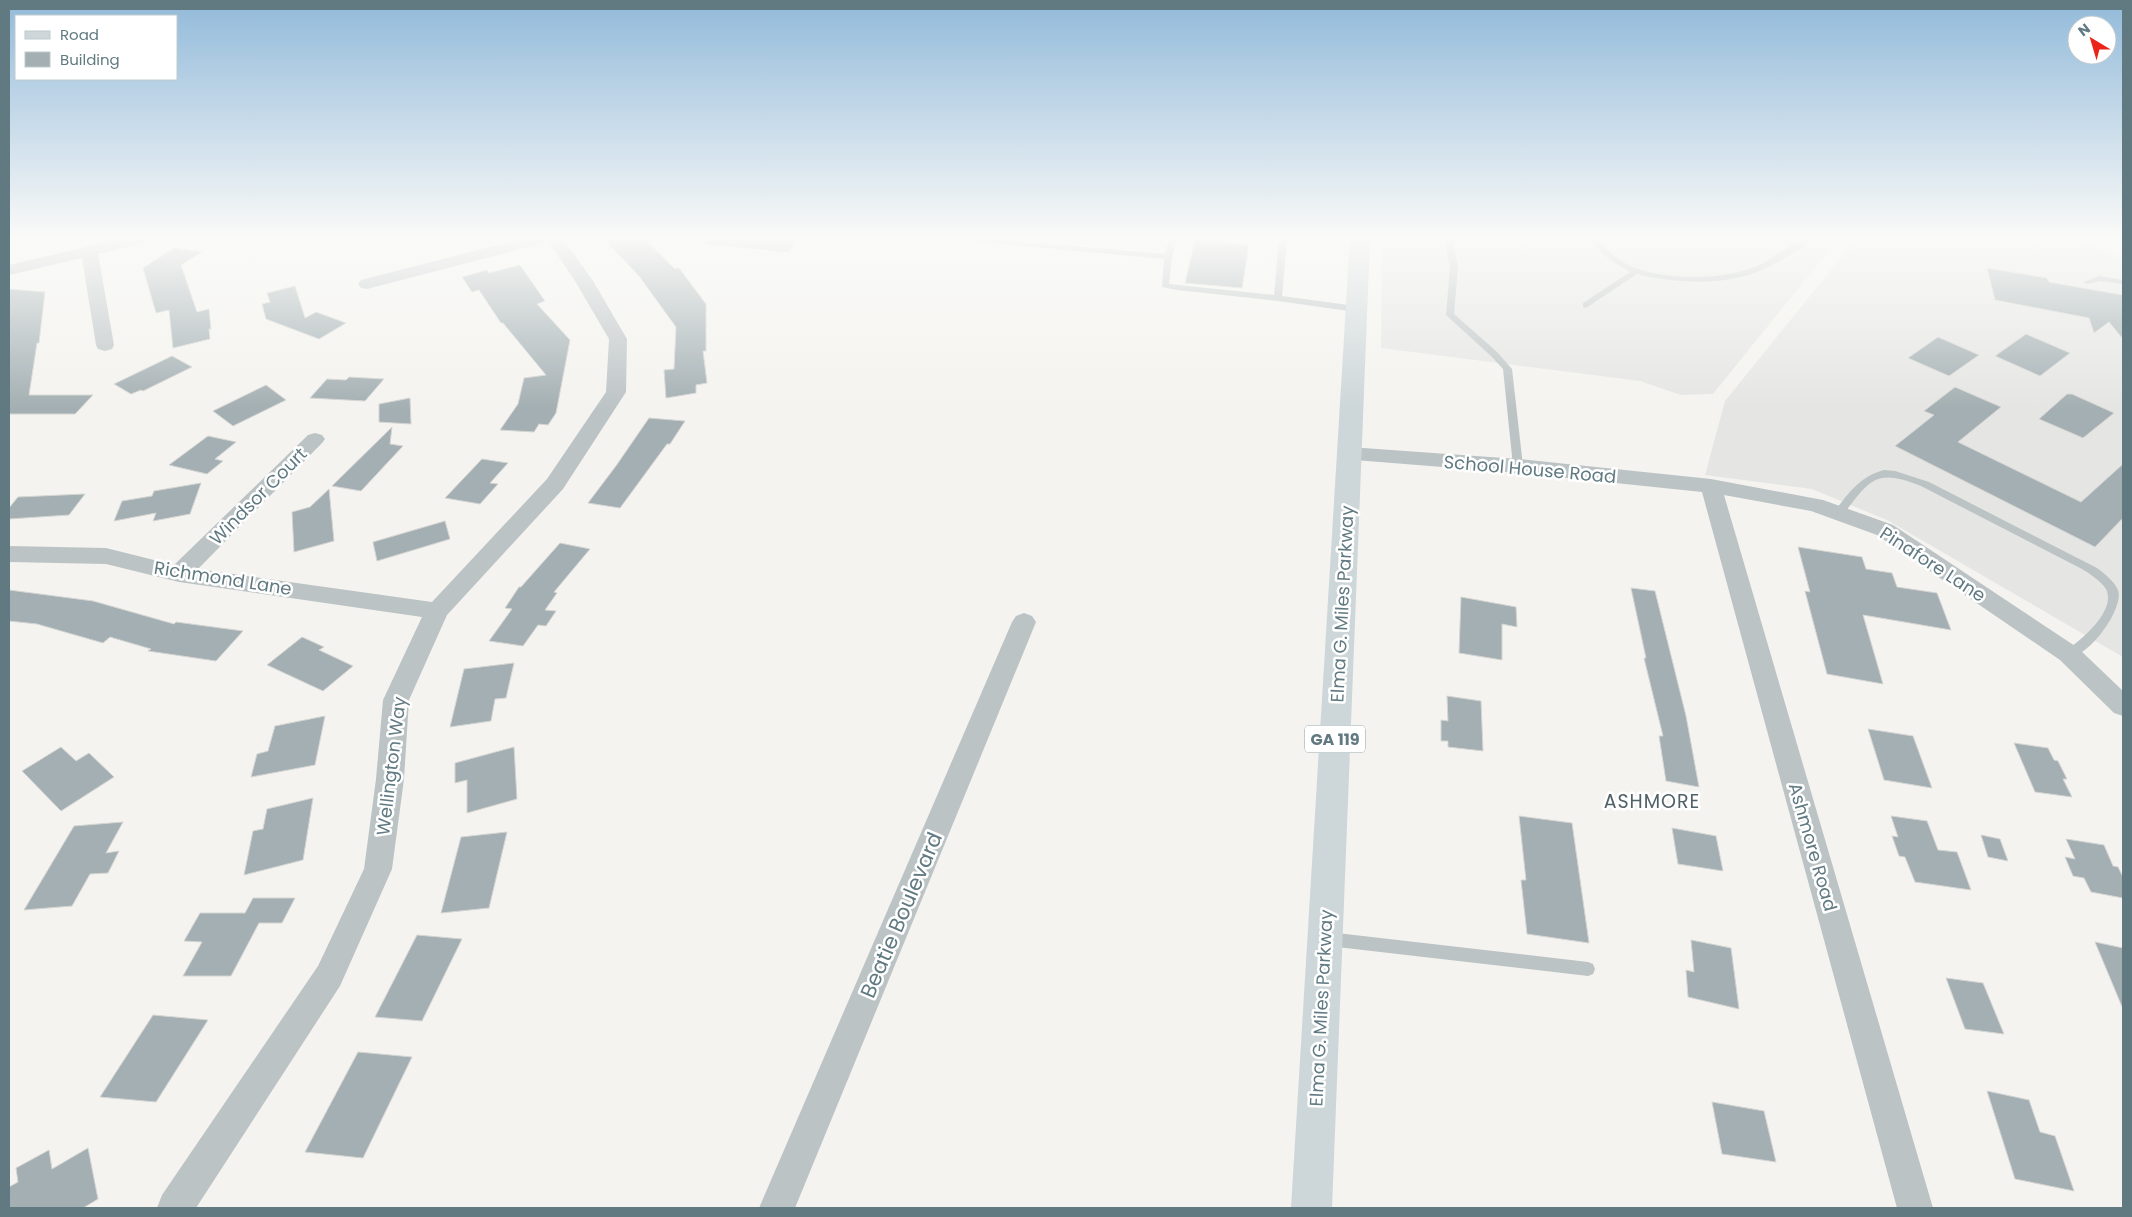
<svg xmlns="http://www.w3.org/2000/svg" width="2132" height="1217" font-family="Poppins,sans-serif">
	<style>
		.built { fill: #e5e5e3 }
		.water { fill: #b2c4c5 }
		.building { fill: #a3afb2; stroke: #d5d5d3 }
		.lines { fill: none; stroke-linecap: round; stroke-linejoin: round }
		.service { fill: #bcc3c5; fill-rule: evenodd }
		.minor { fill: #bcc3c5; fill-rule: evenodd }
		.primary { fill: #cdd6d8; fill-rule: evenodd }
		.labels { text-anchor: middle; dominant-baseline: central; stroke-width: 5; stroke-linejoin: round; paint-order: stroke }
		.shield { fill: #fff; stroke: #90a2a8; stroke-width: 1 }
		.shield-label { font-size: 16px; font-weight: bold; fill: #617a82 }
		.street-label { font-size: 18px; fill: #617a82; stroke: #fff }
		.neighbourhood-label { font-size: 19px; letter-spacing: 1px; fill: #506167; stroke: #fff }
		.near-street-label { font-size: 21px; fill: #617a82; stroke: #fff }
	</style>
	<rect width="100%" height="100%" fill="#f4f3ef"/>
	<g class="built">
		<path d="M1382,239H1838L1713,394L1681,395L1640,381L1381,348Z"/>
		<path d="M1856,239H2082L2123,258V657L1887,520L1812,489L1705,475L1725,401Z"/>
	</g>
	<path class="water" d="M713,239H797L790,251L786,252L703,244Z"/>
	<g class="building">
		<path d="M604,239H645L675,269L679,268L706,304V351H703L707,383L696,385V393L666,398L664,370L674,369L676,327L639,276Z"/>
		<path d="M1195,240L1249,245L1242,288L1185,283Z"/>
		<path d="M174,248L202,252L181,265L197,312L209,309L211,329H209L210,339L173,348L169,310L156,313L143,268Z"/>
		<path d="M520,265L545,301L537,304L570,340L556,413L548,425L539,424L534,432L500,430L518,404L524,378L546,375L503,323H501L479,290L472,292L462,277L487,270L489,273Z"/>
		<path d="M1987,268L2047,278L2049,282L2123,295V339L2109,322L2094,333L2089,318L1995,300Z"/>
		<path d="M295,286L305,318L316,312L346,323L319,339L266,319L262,304L270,302L267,293Z"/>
		<path d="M9,289L45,292L39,343H37L29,395H93L75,414H9Z"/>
		<path d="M2026,334L2070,353L2040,376L1995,356Z"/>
		<path d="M1938,337L1979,355L1949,376L1908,358Z"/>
		<path d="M172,356L192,367L143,391L141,390L131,394L114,384Z"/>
		<path d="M349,377L384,379L365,401L310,398L327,379L346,380Z"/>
		<path d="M266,385L286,400L233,426L213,411Z"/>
		<path d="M1955,387L2001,407L1958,442L2081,502L2123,464V518L2095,547L1895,446L1934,415L1924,411Z"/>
		<path d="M2067,394H2072L2114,413L2083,438L2039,419Z"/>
		<path d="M410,398L411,424L379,422V404Z"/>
		<path d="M649,418L685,421L670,444H667L620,508L588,503L616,466Z"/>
		<path d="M392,427L390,444L403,446L361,491L332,486Z"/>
		<path d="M208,436L236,442L215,459L223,461L207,474L169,465Z"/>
		<path d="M482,459L508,463L490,483L498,484L480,504L445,498Z"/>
		<path d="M201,483L190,514L153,521L156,513L114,521L122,501L152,496L154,491Z"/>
		<path d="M329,489L334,541L294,552L292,512L310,507Z"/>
		<path d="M85,494L69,515L9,519V508L18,497Z"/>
		<path d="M445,521L450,539L377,561L373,542Z"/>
		<path d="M560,543L590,549L554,592L557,593L545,610L556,611L546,626L538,625L523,646L489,641L512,609L505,608L519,587H521Z"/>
		<path d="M1798,547L1862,557L1866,569L1892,573L1897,587L1937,593L1951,630L1863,615L1883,684L1827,674L1805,591L1810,592Z"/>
		<path d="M1631,588L1655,591L1686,716L1699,787L1666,781L1659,736H1663L1644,658H1646Z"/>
		<path d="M9,590L93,601L174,624L176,622L243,631L216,661L148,651L151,649L110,637L103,643L37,624L9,621Z"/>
		<path d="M1461,597L1516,607L1517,627L1502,624V660L1459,653Z"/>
		<path d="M302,637L324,647L319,650L353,666L323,691L267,665Z"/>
		<path d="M514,663L506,698L495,699L491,721L450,727L464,669Z"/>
		<path d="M1447,696L1481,701L1483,751L1448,747V741H1441V720L1448,721Z"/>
		<path d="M325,716L315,765L251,777L257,754L268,751L275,726Z"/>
		<path d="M1868,729L1913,736L1932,788L1884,780Z"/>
		<path d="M2014,743L2048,748L2054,760L2058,761L2067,779H2063L2072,797L2035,792Z"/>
		<path d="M61,747L76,761L89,753L114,777L61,811L22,771Z"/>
		<path d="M514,747L517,799L467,813V780L455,783V763Z"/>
		<path d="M313,798L303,860L244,875L253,831L263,829L267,809Z"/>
		<path d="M1519,816L1572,823L1589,943L1527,934L1521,880H1526Z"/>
		<path d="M1891,816L1927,821L1938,850L1957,852L1971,890L1915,882L1905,857L1899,856L1892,836L1898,837Z"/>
		<path d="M123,822L106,853L119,851L108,873L90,874L72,906L24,910L74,826Z"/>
		<path d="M1672,828L1716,836L1723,871L1678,864Z"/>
		<path d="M507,832L489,908L441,913L461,837Z"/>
		<path d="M1981,835L2000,839L2008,861L1988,857Z"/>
		<path d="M2066,839L2104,845L2113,866L2118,867L2123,877V898L2091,892L2084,878L2073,876L2065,857L2075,859Z"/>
		<path d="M253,898H295L282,923H259L231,976H183L202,942L184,941L200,913H245Z"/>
		<path d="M417,935L462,939L422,1021L375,1017Z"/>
		<path d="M1691,940L1731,948L1739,1009L1688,997L1686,970L1694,972Z"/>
		<path d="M2095,942L2123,948V1009Z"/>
		<path d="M1946,978L1983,983L2004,1034L1965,1029Z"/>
		<path d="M153,1015L208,1020L156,1102L100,1097Z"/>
		<path d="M358,1052L412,1057L363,1158L305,1152Z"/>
		<path d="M1987,1091L2029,1100L2040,1132L2055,1136L2074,1191L2015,1179Z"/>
		<path d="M1712,1102L1764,1111L1776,1162L1722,1154Z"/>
		<path d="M88,1148L98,1199L83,1208H9V1187L18,1182L16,1168L49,1150L52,1169Z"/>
	</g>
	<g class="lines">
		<g class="service">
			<path d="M966,239H991L1165,254L1169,239H1177L1172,257L1169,284L1274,295L1279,239H1287L1282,296L1356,306L1360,309L1356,312L1278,301L1177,290L1162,287L1164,259L970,241Z"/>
			<path d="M1444,239H1452L1458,267L1454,314L1497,352L1512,369L1523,466L1522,468L1518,469L1513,466L1503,369L1491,356L1446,315L1450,267Z"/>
			<path d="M1588,239H1596C1607,250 1620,262 1635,268C1670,281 1729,280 1762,264C1775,257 1799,237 1812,239L1808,244C1791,254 1775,265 1757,272C1720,286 1675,283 1637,274L1586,308L1583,307V303L1630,272L1610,260Z"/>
			<path d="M2100,276L2123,280V284L2100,281L2087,284L2083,282Z"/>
			<path d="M1884,470L1895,471L1929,482L2097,568C2105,574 2114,581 2118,590C2125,609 2085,663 2065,657L2063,654L2065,651C2080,641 2117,611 2106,589C2101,581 2090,574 2082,569L1921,486C1876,468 1870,479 1843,515H1835L1834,513L1835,511C1849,492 1861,476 1884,470Z"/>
			<path d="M1328,932L1588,962L1593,964L1595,969L1593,974L1588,976L1328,946L1323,944L1321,939L1323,934Z"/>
		</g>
		<g class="minor">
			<path d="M120,239H147L145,243L98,254L114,345L112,349L105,351L98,349L96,345L82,258L9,275V265Z"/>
			<path d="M521,239H546L544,243L367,289L361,288L358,284L361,280Z"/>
			<path d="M547,239H563L593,281L627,339L626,392L563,489L447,615L409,700L404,779L392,869L340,986L196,1208H157L162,1195L318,966L364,869L376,779L383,700L422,617L179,582L106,564L9,562V546L106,548L174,565L308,435L315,433L322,435L325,439L322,443L198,569L432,602L547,479L606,392L609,339L575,281Z"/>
			<path d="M1349,447L1518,459L1711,479L1823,500L1893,525L2078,648L2123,691V716L2114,713L2060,660L1877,535L1811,511L1724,495L1933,1208H1897L1702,492L1518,473L1342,459L1339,454L1342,449Z"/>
			<path d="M1024,613L1032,616L1036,622L795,1208H759L1012,622L1016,616Z"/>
		</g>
		<path class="primary" d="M1350,239H1370L1332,1208H1291Z"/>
	</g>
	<linearGradient id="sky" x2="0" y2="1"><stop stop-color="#92bada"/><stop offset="0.58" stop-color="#fafaf8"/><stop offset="1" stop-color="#fafaf8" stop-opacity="0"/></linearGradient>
	<rect width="2132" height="409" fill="url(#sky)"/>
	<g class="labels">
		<rect class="shield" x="1305" y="725.5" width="60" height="27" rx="4"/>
		<g class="shield-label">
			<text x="1335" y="739">GA 119</text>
		</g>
		<g class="street-label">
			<text transform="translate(1530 469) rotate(5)">School House Road</text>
			<text transform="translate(258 496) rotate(-45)">Windsor Court</text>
			<text transform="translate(1933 564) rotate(33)">Pinafore Lane</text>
			<text transform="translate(223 578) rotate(9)">Richmond Lane</text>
			<text transform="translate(1342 604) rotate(-87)">Elma G. Miles Parkway</text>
			<text transform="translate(391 766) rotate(-83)">Wellington Way</text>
			<text transform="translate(1813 847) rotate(74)">Ashmore Road</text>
			<text transform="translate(1321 1008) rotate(-87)">Elma G. Miles Parkway</text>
		</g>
		<g class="neighbourhood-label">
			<text x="1652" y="801">ASHMORE</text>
		</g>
		<g class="near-street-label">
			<text transform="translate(901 915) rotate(-67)">Beatie Boulevard</text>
		</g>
	</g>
	<rect width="2132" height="1217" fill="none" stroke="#617a82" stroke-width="20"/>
	<rect x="15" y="15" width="162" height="65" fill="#ffffff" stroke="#c0cacd"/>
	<rect x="25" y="31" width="25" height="8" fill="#cdd6d8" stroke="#c0cacd"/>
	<text x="60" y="40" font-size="15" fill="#617a82">Road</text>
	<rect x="25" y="52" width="25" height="15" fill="#a3afb2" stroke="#c0cacd"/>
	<text x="60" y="65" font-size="15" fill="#617a82">Building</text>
	<g transform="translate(2092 40) rotate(322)"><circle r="24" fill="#ffffff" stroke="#c0cacd"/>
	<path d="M0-4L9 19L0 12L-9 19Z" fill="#eb2419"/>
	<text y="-8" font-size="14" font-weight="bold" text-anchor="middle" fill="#617a82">N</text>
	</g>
</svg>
